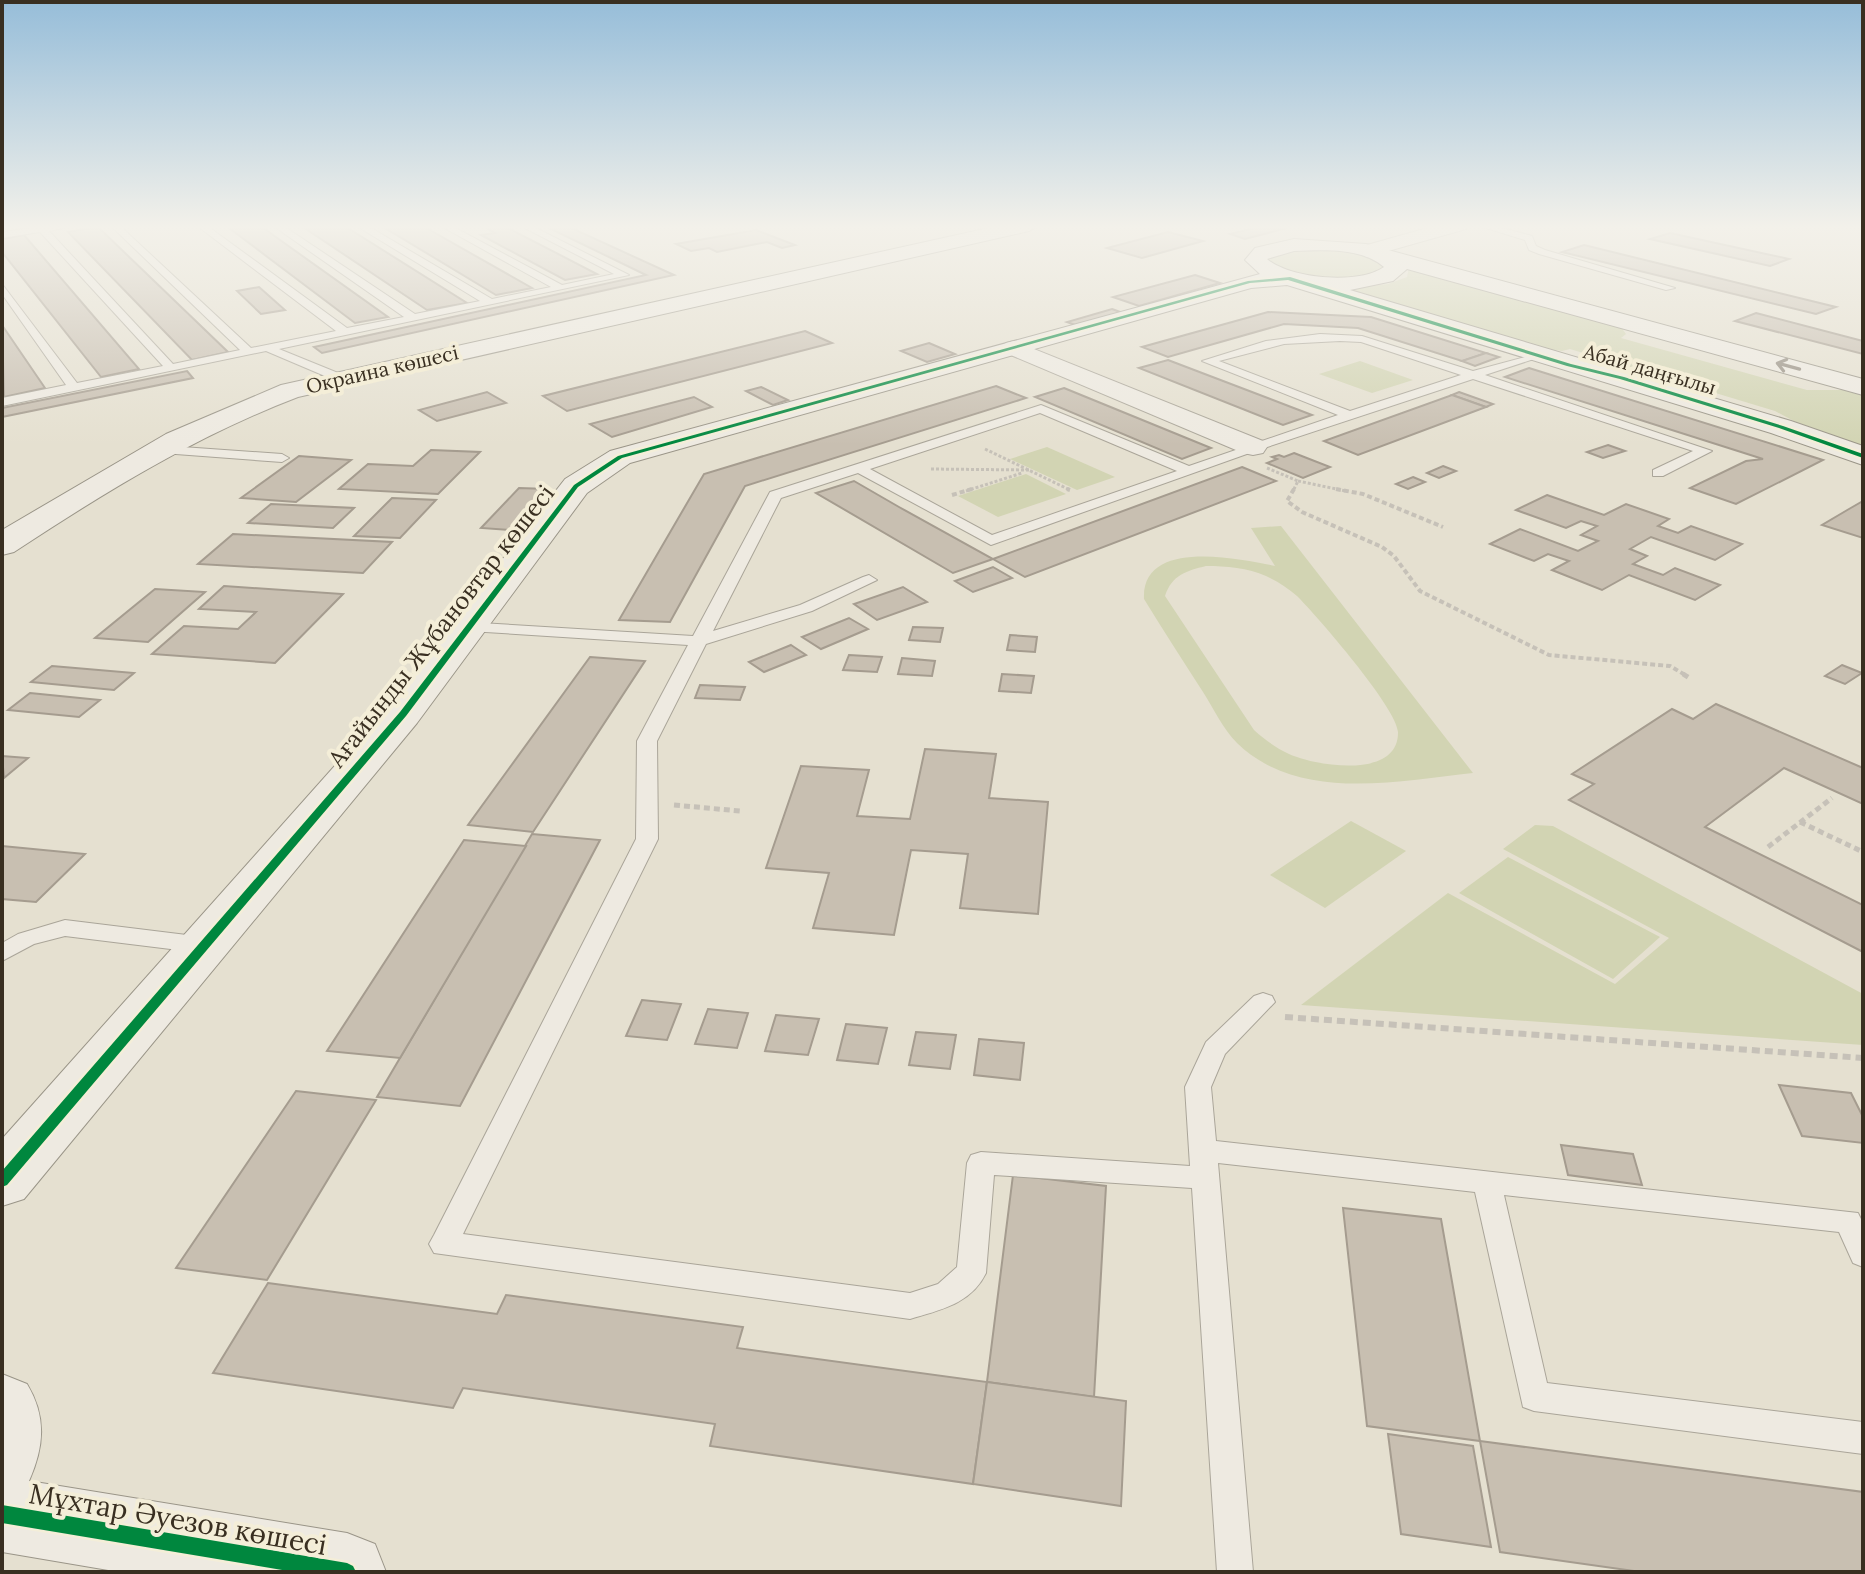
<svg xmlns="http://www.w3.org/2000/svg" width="1865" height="1574" font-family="Lora,serif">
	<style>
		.green { fill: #d2d4b3; fill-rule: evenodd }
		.building { fill: #c8bfb1; stroke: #a59c8f; stroke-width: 2 }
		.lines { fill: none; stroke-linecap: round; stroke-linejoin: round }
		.lane-casing { stroke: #aaa599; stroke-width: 2 }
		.street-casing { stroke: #aaa599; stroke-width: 2 }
		.secondary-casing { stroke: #9a9588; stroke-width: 2 }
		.path-far3 { stroke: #c6c1b8; stroke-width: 3; stroke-dasharray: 3 2; stroke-linecap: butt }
		.path-far2 { stroke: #c6c1b8; stroke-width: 4; stroke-dasharray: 5 3; stroke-linecap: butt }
		.path-far1 { stroke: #c6c1b8; stroke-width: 5; stroke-dasharray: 6 4; stroke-linecap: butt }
		.path { stroke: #c6c1b8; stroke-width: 6; stroke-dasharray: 8 5; stroke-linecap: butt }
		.lane { fill: #eeeae1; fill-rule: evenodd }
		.street { fill: #eeeae1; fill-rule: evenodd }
		.secondary { fill: #eeeae1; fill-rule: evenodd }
		.cycleway-casing { stroke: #f4eed8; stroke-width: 5 }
		.cycleway { fill: #00873e; fill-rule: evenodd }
		.oneway { stroke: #948c81 }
		.labels { text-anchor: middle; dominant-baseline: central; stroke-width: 8; stroke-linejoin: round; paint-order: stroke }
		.far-street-label { font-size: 20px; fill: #392f21; stroke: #f4eed8 }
		.street-label { font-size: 24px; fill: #392f21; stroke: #f4eed8 }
		.near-street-label { font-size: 28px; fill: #392f21; stroke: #f4eed8 }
	</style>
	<rect width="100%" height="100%" fill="#e5e0d0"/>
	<g class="green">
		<path d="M1310,247C1331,250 1371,247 1383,267C1358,285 1286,283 1267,259L1271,254Z"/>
		<path d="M1409,267L1621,327L1626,334L1621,338L1807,390H1850L1863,394V450L1827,439L1775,411L1570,349L1562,351L1509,344L1343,289L1388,284L1407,277Z"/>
		<path d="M1360,361L1413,380L1372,393L1319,374Z"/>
		<path d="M1047,447L1115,477L1077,490L1010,459Z"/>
		<path d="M1026,474L1066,494L998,517L958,496Z"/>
		<path d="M1281,526L1473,773C1397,781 1299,803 1237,743C1223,729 1214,709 1203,692C1183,661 1163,630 1144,599C1141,538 1238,558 1275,566L1251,528ZM1206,566C1226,566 1248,568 1266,576C1277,581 1288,588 1297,596C1317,616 1397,708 1398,732C1399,780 1315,766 1289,754C1276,748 1265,740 1254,730L1165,596C1172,575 1186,571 1206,566Z"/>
		<path d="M1351,821L1406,851L1325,908L1270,875Z"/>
		<path d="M1535,825L1553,826L1863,994V1045L1301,1005L1448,893L1615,984L1669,938L1503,849Z"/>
		<path d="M1508,857L1660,937L1613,979L1459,893Z"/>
	</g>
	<g class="building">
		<path d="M225,225H259L388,317L355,323Z"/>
		<path d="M300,225H343L467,303L427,310Z"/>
		<path d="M380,225H421L532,288L496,295Z"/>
		<path d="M481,225H502L597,274L565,280L481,235L495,233Z"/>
		<path d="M561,225H580L569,227L674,275L322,353L314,347L646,275L549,228Z"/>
		<path d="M1268,225L1283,229L1245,239L1230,234Z"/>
		<path d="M98,227L228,352L192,360L68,232Z"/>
		<path d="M756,230L795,245L782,248L767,242L717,252L709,248L691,251L676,244Z"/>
		<path d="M1168,232L1203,241L1142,258L1107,248Z"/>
		<path d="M1670,233L1789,259L1770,266L1650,239Z"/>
		<path d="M24,235L139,369L101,377L2,252V239Z"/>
		<path d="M1584,245L1836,307L1816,314L1562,252Z"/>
		<path d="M1195,275L1220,283L1139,306L1113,297Z"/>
		<path d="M259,287L285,310L261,314L237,291Z"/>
		<path d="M1112,309L1123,313L1078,326L1067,322Z"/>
		<path d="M1268,312L1371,317L1486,353L1462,361L1358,328L1284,324L1168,357L1142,347Z"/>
		<path d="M1756,313L1863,341V354L1735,321Z"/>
		<path d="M2,325L45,388L4,397Z"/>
		<path d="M805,331L832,343L567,411L543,396Z"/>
		<path d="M929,343L955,354L927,362L901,351Z"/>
		<path d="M1486,353L1499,357L1475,366L1462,361Z"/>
		<path d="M1168,360L1252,392L1312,415L1283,425L1139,368Z"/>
		<path d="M1529,368L1823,460L1736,504L1690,488L1746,461L1763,459L1505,377Z"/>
		<path d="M187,371L193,378L2,417V408Z"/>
		<path d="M996,386L1026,398L745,486L670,622L619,620L704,474Z"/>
		<path d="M761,387L788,400L773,405L746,391Z"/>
		<path d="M1064,388L1184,437L1211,448L1182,459L1035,397Z"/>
		<path d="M487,392L506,403L437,421L419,410Z"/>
		<path d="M1459,392L1493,404L1486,407L1452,395Z"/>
		<path d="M1452,395L1486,407L1358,455L1324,441Z"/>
		<path d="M694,397L712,407L612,437L590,424Z"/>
		<path d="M1608,445L1625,451L1603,458L1587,452Z"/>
		<path d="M431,450L480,452L438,494L339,489L368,464L413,466Z"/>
		<path d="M1294,453L1330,467L1303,478L1267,463L1277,459L1272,457L1279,455L1284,457Z"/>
		<path d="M299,456L351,460L296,502L241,498Z"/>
		<path d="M1443,466L1456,471L1439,478L1427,473Z"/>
		<path d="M1242,467L1276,481L1025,577L993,559Z"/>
		<path d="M1413,477L1425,482L1408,489L1396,484Z"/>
		<path d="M854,481L899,507L993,559L953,573L816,493Z"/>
		<path d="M519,488L547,489L511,530L481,528Z"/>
		<path d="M1547,495L1604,515L1626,504L1669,519L1658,526L1678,533L1691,526L1742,544L1715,560L1651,537L1630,549L1647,556L1633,564L1663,575L1675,568L1720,585L1695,600L1629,575L1602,590L1552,570L1569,561L1548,554L1534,561L1490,544L1520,529L1578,551L1598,541L1581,535L1597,526L1581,521L1566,528L1516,510Z"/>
		<path d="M392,498L436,500L400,538L354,536Z"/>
		<path d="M1863,501V538L1822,525L1849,509Z"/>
		<path d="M271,504L354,508L333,528L248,523Z"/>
		<path d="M233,534L392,542L363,573L198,564Z"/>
		<path d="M993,567L1012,578L973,592L955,581Z"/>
		<path d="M224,586L343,594L275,663L152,654L184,626L238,629L256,612L199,609Z"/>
		<path d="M903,587L927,602L877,620L854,604Z"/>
		<path d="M155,589L205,592L148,642L95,638Z"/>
		<path d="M849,618L868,629L821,649L802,637Z"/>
		<path d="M913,627L943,628L940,642L909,640Z"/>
		<path d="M1010,635L1037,637L1035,652L1007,650Z"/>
		<path d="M791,645L806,655L764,672L749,662Z"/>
		<path d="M849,655L882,657L877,672L843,670Z"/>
		<path d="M590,657L645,661L533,832L468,825Z"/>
		<path d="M902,658L935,661L932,676L898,674Z"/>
		<path d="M1842,665L1862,673L1845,684L1825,676Z"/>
		<path d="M52,666L134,673L114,690L31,682Z"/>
		<path d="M1002,674L1034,676L1031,693L999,691Z"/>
		<path d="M700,685L745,687L740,700L695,698Z"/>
		<path d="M30,693L100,700L79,717L8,710Z"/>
		<path d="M1716,704L1863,768V804L1784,768L1705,827L1863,905V952L1569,800L1594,784L1572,774L1672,709L1693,719Z"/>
		<path d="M925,749L996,754L989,798L1048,802L1038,914L960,908L968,854L911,850L894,935L813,928L829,873L766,868L801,766L869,770L857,816L910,819Z"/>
		<path d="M2,756L28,758L4,778Z"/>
		<path d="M532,834L600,840L460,1106L377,1097Z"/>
		<path d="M464,840L526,846L400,1058L327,1051Z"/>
		<path d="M2,846L85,854L36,902L2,899Z"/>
		<path d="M642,1000L681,1004L667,1040L626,1036Z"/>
		<path d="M708,1009L748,1013L737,1048L695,1044Z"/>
		<path d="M776,1015L819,1019L808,1055L765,1051Z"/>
		<path d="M846,1024L887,1028L878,1064L837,1060Z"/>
		<path d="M916,1032L956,1035L950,1069L909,1065Z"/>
		<path d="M979,1039L1024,1043L1020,1080L974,1075Z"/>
		<path d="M1779,1085L1851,1093L1863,1117V1143L1802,1136Z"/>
		<path d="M296,1091L376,1100L267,1280L176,1268Z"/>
		<path d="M1561,1145L1633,1154L1642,1185L1568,1175Z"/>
		<path d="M1013,1175L1106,1186L1094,1397L987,1382Z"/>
		<path d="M1343,1208L1441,1219L1480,1441L1367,1426Z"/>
		<path d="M268,1283L497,1314L506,1295L743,1327L737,1348L987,1382L973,1484L710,1446L715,1424L463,1388L453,1408L213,1373Z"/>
		<path d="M987,1382L1126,1401L1121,1506L973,1484Z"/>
		<path d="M1388,1434L1473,1446L1491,1547L1401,1534Z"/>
		<path d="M1480,1441L1863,1492V1572H1641L1500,1552Z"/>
	</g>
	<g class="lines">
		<g class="lane-casing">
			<g id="lane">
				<path d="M53,225H76L49,231L173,364L240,350L110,225H119L251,348L336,331L196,225H206L347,328L404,317L272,225H282L415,314L480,301L355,225H366L492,299L551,287L439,225H450L562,285L614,274L519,225H530L629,275L279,349L343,375L345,378L339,382L266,351L2,406V398L66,385L2,294V284L77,383L163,366L40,232L2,238V232Z"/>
				<path d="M1476,225H1491L1532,236L1536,246L1545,250L1675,288L1666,290L1539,254L1529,250L1525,240Z"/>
				<path d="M1320,334L1362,336L1473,371L1540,353V357L1485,375L1712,451L1663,476H1653V470L1693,451L1473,379L1258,450L991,545L858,473L781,498L713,631L800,605L863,577L869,575L877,580L812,611L706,644L657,741L658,839L463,1234L910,1293L938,1284L957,1267L967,1163L971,1155L981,1152L1190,1166L1185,1087L1206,1042L1254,996L1263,993L1272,996L1275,1002L1225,1054L1211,1087L1216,1141L1858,1213L1863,1223V1267L1853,1263L1839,1232L1504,1195L1547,1383L1863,1422V1454L1534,1411L1523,1407L1475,1192L1218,1163L1253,1572H1217L1192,1188L994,1175L986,1273C971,1304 940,1310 910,1319L434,1253L429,1244L434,1235L636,839L637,741L688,645L469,631L461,626L463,622L693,636L770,492L1041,405L1189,466L1338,415L1202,361L1266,341ZM1340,341L1361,342L1461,375L1350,411L1219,361L1284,344ZM1040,413L1177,471L992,535L870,469Z"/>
				<path d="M154,445L282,454L289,458L282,462L149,452L147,449Z"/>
				<path d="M65,920L203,937L211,939L215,945L211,951L203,953L65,936L34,944L2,961V943L18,934Z"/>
			</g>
		</g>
		<g class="street-casing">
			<g id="street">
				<path d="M1438,225H1468L1466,229L1367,257L1357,251L1360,247Z"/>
				<path d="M1014,341L1263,441L1267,447L1263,453L1253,455L1243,453L1006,353L1002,348L1006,343Z"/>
			</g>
		</g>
		<g class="secondary-casing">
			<g id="secondary">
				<path d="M1002,225H1039L1029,231L298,397C196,436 105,492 14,552L2,555V530L166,434L281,385Z"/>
				<path d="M1294,239L1366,244L1863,379V395L1407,269L1393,281L1350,290L1791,421L1863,446V465L1771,433L1287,285L1251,288L630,463L587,493L417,723L24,1199L2,1206V1139L389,705L565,479L610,451L1260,274L1245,260L1255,248ZM1294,251C1323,250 1361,247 1384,267C1359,285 1290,279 1267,259Z"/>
				<path d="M2,1374L27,1384C47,1417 44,1447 29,1481L347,1533L375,1544L386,1572H120L2,1552Z"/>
			</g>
		</g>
		<g class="path-far3">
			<path d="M985,449L1070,490"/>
			<path d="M1267,468L1298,481L1293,491"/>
			<path d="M931,469L1030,470"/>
			<path d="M1298,481L1346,491"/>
			<path d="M966,491L1022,473"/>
		</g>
		<g class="path-far2">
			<path d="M1067,489L1070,490"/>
			<path d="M1294,489L1287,501L1302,512L1382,547L1394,556L1420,591L1549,655L1670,666L1687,676"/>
			<path d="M1336,489L1363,494L1443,527"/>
			<path d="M952,495L972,489"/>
		</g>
		<g class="path-far1">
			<path d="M1683,674L1691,679"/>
			<path d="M674,805L740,811"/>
			<path d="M1800,822L1863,852"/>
			<path d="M1768,847L1832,798"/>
		</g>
		<path class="path" d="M1285,1017L1863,1058"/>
		<use href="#lane" class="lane"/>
		<use href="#street" class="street"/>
		<use href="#secondary" class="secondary"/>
		<g class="cycleway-casing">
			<g id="cycleway">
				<path d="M1290,277L1571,364L1624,377L1783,426L1863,454V458L1779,428L1620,379L1567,366L1288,280L1250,283L622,458L578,487L406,716L7,1185L2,1187V1171L400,712L574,485L618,456L1248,281Z"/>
				<path d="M2,1505L347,1563L353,1566L356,1572H294L2,1523Z"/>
			</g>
		</g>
		<use href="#cycleway" class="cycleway"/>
	</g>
	<defs><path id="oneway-shaft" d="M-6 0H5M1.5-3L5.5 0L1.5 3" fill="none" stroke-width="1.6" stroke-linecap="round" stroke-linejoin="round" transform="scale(2)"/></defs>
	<use class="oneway" href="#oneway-shaft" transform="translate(1788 366) rotate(-165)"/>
	<linearGradient id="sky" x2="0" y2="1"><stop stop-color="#96bdd9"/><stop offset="0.51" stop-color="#f3f1ea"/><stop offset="1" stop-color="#f3f1ea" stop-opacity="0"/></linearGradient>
	<rect width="1865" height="445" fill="url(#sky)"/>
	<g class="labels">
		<g class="far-street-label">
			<text transform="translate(382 369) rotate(-13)">Окраина көшесі</text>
			<text transform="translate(1650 369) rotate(16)">Абай даңғылы</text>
		</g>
		<g class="street-label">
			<text transform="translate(441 626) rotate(-52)">Ағайынды Жұбановтар көшесі</text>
		</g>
		<g class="near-street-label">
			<text transform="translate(178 1519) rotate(10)">Мұхтар Әуезов көшесі</text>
		</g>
	</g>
	<rect width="1865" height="1574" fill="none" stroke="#392f21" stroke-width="8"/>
</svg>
